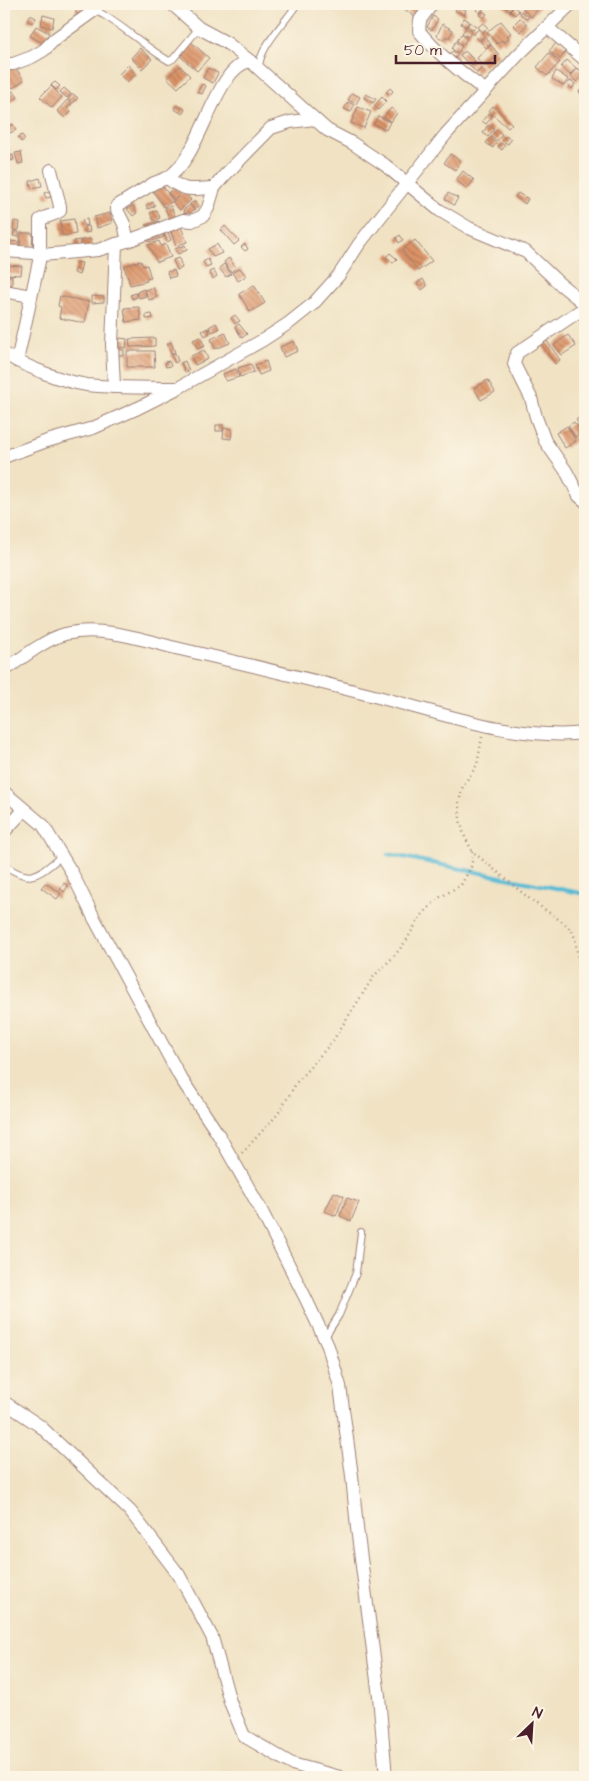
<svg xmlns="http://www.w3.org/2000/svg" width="589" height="1781" font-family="'Architects Daughter',sans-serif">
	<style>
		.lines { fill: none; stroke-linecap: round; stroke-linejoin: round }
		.stream { stroke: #56bad4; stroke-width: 4 }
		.building { fill: url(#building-back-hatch) }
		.service-casing { stroke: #9d8077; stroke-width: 8 }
		.minor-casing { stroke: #9d8077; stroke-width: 14 }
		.path { stroke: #9d8077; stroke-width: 2.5; stroke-dasharray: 1 4; stroke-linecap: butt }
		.service { stroke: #fff; stroke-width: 6 }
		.minor { stroke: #fff; stroke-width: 12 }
	</style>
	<defs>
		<pattern id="building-back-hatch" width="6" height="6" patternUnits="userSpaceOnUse" patternTransform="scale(1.25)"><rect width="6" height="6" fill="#dc9366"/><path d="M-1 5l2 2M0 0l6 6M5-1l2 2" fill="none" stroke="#b47754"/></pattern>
	</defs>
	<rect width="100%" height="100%" fill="#fcf5e5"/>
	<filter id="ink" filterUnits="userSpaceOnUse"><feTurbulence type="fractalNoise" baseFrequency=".02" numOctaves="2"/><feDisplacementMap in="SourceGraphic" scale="10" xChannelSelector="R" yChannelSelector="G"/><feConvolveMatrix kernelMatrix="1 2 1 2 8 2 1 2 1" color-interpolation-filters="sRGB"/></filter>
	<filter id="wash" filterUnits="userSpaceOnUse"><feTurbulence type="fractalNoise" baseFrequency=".0096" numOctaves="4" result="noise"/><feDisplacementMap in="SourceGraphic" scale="20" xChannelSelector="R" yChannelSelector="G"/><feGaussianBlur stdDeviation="1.12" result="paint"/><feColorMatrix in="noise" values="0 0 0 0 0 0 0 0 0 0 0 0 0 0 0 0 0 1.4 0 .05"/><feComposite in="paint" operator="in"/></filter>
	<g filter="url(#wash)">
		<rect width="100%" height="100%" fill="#f0e2c3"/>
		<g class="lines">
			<path class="stream" d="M388,854L585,894"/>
		</g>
		<g id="blocks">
			<g class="building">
				<path d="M80,4H90L85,10L79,6Z"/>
				<path d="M404,4H417L423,8L416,18L402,7Z"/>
				<path d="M503,4H509L513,7L509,11L502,5Z"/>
				<path d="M527,4H538L541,6L531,17L523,9Z"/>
				<path d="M480,5L484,8L480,13L476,10Z"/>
				<path d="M457,6L466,10L464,15L455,11Z"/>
				<path d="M78,7L84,11L81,16L75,12Z"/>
				<path d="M514,7L519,11L515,15L510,11Z"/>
				<path d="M483,11L487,14L484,18L479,15Z"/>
				<path d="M521,11L529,17L527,19L520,13Z"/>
				<path d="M30,15L36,18L33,23L27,21Z"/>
				<path d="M43,15L54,18L52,28L41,25Z"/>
				<path d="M433,16L438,19L432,30L427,27Z"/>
				<path d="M464,18L469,21L466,27L461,24Z"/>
				<path d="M520,18L527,24L521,32L513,25Z"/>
				<path d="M501,21L511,33L507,36L509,38L504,43L502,40L497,44L487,32Z"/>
				<path d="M470,22L476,26L473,30L467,26Z"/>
				<path d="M483,23L488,28L483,32L478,27Z"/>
				<path d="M442,24L453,30L449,38L446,36L444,40L437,36Z"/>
				<path d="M36,26L49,33L43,43L30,36Z"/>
				<path d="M466,28L472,31L468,37L462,33Z"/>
				<path d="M479,29L484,36L479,40L473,34Z"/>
				<path d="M461,34L467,38L463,45L457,41Z"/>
				<path d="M485,37L491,44L486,48L480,41Z"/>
				<path d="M558,41L568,49L560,59L549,51Z"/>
				<path d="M191,42L209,58L197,71L179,55Z"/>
				<path d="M455,42L462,46L458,53L452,49Z"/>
				<path d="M491,45L499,55L484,67L477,58Z"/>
				<path d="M140,48L152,59L142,69L131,58Z"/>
				<path d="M453,51L458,55L454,59L449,54Z"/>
				<path d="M465,51L475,61L470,66L460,55Z"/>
				<path d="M549,53L560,62L547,76L537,67Z"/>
				<path d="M567,60L576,68L570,75L561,67Z"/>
				<path d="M476,62L482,68L477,73L471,67Z"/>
				<path d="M128,65L136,74L127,82L119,74Z"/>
				<path d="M14,66L24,80L13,88L4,74Z"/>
				<path d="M180,66L190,76L178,88L167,78Z"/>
				<path d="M208,68L218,73L213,83L203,78Z"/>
				<path d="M577,68L584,73L577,82L570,76Z"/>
				<path d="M556,71L568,79L564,86L552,79Z"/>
				<path d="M570,81L575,84L572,89L567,85Z"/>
				<path d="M55,82L60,86L56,90L51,85Z"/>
				<path d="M585,83V96L579,92Z"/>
				<path d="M202,84L206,86L202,94L197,92Z"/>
				<path d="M51,86L62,97L52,108L40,97Z"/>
				<path d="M64,88L71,94L67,98L60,92Z"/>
				<path d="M390,88L393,91L390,95L386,92Z"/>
				<path d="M13,91L18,97L8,104L4,99Z"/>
				<path d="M352,93L360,97L356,104L348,100Z"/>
				<path d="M73,94L78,98L73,103L68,99Z"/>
				<path d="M366,94L376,99L373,103L364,98Z"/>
				<path d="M382,97L386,101L378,110L374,106Z"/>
				<path d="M67,100L72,104L67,108L71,112L65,118L57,111Z"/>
				<path d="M348,102L354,105L351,112L344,109Z"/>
				<path d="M177,105L185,109L183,114L174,109Z"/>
				<path d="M493,106L512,124L508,128L489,111Z"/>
				<path d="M358,107L371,112L364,128L351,123Z"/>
				<path d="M391,108L397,113L391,122L384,117Z"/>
				<path d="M489,113L493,116L486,124L482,121Z"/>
				<path d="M378,116L390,122L386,130L374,124Z"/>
				<path d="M13,124L16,130L10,133L7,127Z"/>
				<path d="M488,125L494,129L488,137L483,133Z"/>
				<path d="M496,130L502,134L497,141L491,137Z"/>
				<path d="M22,135L25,139L21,142L18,137Z"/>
				<path d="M506,136L511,140L508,144L502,141Z"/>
				<path d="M490,138L496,143L493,148L486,143Z"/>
				<path d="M501,143L505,146L502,150L498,147Z"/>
				<path d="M8,146L10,150L5,152L4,148Z"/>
				<path d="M21,152L23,163L18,164L15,153Z"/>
				<path d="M450,154L461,161L455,170L444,163Z"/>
				<path d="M13,155L14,160L9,161L8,156Z"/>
				<path d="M463,171L474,180L467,189L456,180Z"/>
				<path d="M40,178L42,186L31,188L30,181Z"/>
				<path d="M162,185L173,201L164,207L153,191Z"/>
				<path d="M175,186L182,194L184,192L191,200L180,210L173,202L179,196L174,200L168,193Z"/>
				<path d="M49,191L51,197L46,198L44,193Z"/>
				<path d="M448,193L458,198L454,205L445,199Z"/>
				<path d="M518,193L528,199L525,204L515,197Z"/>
				<path d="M195,201L199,206L195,210L190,204Z"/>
				<path d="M153,202L155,206L148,209L146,205Z"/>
				<path d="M190,205L194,210L187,215L183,210Z"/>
				<path d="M133,206L137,213L133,216L127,209Z"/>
				<path d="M171,206L176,219L171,222L165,208Z"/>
				<path d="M157,210L160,218L154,221L150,213Z"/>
				<path d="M110,213L112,223L97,228L94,217Z"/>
				<path d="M74,219L76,234L62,236L60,221Z"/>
				<path d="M87,219L88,225L84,226L82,220Z"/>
				<path d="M14,221L20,222L19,230H13Z"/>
				<path d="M159,221L161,227L149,231L146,225Z"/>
				<path d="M180,224L187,242L176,246L170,229Z"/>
				<path d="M89,226L90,232L85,233L84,227Z"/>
				<path d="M225,226L239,241L234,245L221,230Z"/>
				<path d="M167,230L171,240L167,242L163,231Z"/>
				<path d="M14,231L19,232V237L13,236Z"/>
				<path d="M162,231L164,237L149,242L146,236Z"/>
				<path d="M4,232H9L8,240L4,239Z"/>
				<path d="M21,233H33L32,248L20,247Z"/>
				<path d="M400,235L403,240L399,243L396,238Z"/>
				<path d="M91,239V247L82,248L81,240Z"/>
				<path d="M80,240V248L75,249L74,241Z"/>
				<path d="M415,240L432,261L418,271L402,250Z"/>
				<path d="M10,241L19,242V248H9Z"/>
				<path d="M159,241L161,246L166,244L171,257L157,262L148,245Z"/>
				<path d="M217,244L222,253L213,257L208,249Z"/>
				<path d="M245,244L248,249L245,251L241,247Z"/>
				<path d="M185,245L187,250L178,254L175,249Z"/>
				<path d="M390,253L397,259L393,263L386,257Z"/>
				<path d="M179,258L182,268L177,270L173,260Z"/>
				<path d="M229,258L236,268L231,272L224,262Z"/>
				<path d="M208,259L211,265L206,267L203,262Z"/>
				<path d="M141,261L143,266L147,265L151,278L146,279L147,281L130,285L124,266Z"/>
				<path d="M77,262L82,263L79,275L74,273Z"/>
				<path d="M224,264L231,274L226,277L219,268Z"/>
				<path d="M4,265L22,266L21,275L4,274Z"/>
				<path d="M240,268L246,276L238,281L232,273Z"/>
				<path d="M174,270L176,276L169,278L167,272Z"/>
				<path d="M213,270L217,276L213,279L209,272Z"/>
				<rect x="4" y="276" width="8" height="9"/>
				<path d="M423,279L427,286L422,290L417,283Z"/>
				<path d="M254,285L265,303L250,312L239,294Z"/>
				<path d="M153,287L157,297L149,300L145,290Z"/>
				<path d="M144,289L146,296L139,298L137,292Z"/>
				<path d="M136,293L137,297L132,299L130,295Z"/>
				<path d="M60,296L89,302L85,323L59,318L61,307L58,306Z"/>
				<path d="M92,296L104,297V302L92,303Z"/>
				<path d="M139,307L141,320L126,322L124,308Z"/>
				<path d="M152,314L153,318L146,319V315Z"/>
				<path d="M235,315L240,321L235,324L231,318Z"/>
				<path d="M216,323L219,329L212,332L209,327Z"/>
				<path d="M239,324L247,334L242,338L235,327Z"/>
				<path d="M208,328L210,333L205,336L202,331Z"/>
				<path d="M225,332L230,343L215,349L211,339Z"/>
				<path d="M568,335L576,346L562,355L554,345Z"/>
				<path d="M200,337L205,346L198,349L193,340Z"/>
				<path d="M120,338L127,339L126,348L118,347Z"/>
				<path d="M155,338V346L130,347L129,339Z"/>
				<path d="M294,341L298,351L284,357L280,347Z"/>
				<path d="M547,341L560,360L555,364L541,344Z"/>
				<path d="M171,342L175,352L171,354L167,344Z"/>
				<path d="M118,349L124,350V355H117Z"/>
				<path d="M204,350L208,359L195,365L191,356Z"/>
				<path d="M127,351H154L155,367H127Z"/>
				<path d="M175,353L178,361L175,363L171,355Z"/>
				<path d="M169,361L171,366L166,367L165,362Z"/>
				<path d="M185,361L189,371L185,372L181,363Z"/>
				<path d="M266,361L269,371L259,375L255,365Z"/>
				<path d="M251,364L254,372L240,377L238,368Z"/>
				<path d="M236,369L239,377L226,381L223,374Z"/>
				<path d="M488,380L495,392L481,400L474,388Z"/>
				<path d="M585,412V431L576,420Z"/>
				<path d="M574,422L582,433L575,437L568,426Z"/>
				<rect x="216" y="425" width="7" height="6"/>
				<path d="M567,426L576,441L565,448L556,433Z"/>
				<path d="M224,428L232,429L231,439L223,438Z"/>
				<path d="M585,469V480L581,471Z"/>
				<path d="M45,883L61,893L57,899L41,888Z"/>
				<path d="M64,883L68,886L64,892L60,889Z"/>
				<path d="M334,1192L344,1196L336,1216L325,1211Z"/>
				<path d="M347,1198L359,1202L351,1221L340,1216Z"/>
			</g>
		</g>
	</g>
	<g filter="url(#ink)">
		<use href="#blocks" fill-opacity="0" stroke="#9d8077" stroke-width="1"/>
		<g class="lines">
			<g class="service-casing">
				<g id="service">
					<path d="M95,10C122,24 143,46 169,61L173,59L199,28"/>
					<path d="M259,67C260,46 286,22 297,4"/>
					<path d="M4,865C33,885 38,874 62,856"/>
					<path d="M325,1337L339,1315L356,1273L361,1232"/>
				</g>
			</g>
			<g class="minor-casing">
				<g id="minor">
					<path d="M172,4L199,28L227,43L250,61L327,130L352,143L385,165L439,210L469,228L526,252L560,284L585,304"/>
					<path d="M432,4L420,20L419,31C438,54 461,73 485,90"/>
					<path d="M547,27L585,60"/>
					<path d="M4,64H13L32,57L44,50L56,38L95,10L98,4"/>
					<path d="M167,178C202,158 214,67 250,61"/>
					<path d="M128,241L124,224L117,210V206L154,183L167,178C188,194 191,188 214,188"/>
					<path d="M4,251L34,253L40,257"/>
					<path d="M42,255L40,247V220C47,215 52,217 60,211V206L51,170"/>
					<path d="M4,291L31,296"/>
					<path d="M585,310L578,312L517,353L514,364L531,398L536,417L545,441L566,471L579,496L585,501"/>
					<path d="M4,354C27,367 60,381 87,385C116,388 146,388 175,388"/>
					<path d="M17,361L40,257L42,255L98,250L133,239L183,220L192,221L203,216L208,208L214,188L224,176L271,128L290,122L314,119"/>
					<path d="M114,387L112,344L116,244"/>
					<path d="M4,457L47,441L93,428L138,408L178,388L263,340L289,323L313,304L339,275L359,244L446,134L518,55L571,4"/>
					<path d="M4,671C20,659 46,639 65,634C103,625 143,640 180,649C246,664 312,680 378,697C443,714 519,741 585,733"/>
					<path d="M4,792L43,825L72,873L94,918L180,1077L218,1134L260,1208L306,1299L328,1346L340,1386L352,1476L357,1528L379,1696L386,1777"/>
					<path d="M4,832L24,810"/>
					<path d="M4,1402L40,1426L130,1511L179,1575L212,1637L230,1702L244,1736L292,1764L340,1777"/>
				</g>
			</g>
			<g class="path">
				<path d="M482,737L477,765L463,786L459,802L460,820L464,835L472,851L531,900L564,923L572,931L575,938L579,966L585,979"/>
				<path d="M242,1153L278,1114L297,1082L332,1042L374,976L395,955L406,941L420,917L437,899L461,885L472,865V851"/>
			</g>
			<use href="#service" class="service"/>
			<use href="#minor" class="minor"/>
		</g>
	</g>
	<rect width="589" height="1781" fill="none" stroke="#fcf5e5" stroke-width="20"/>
	<g transform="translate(532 1724) rotate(25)" stroke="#fcf5e5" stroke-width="4" paint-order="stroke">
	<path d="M0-4L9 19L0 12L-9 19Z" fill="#4a1f2b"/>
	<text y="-8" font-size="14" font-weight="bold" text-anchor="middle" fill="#4a1f2b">N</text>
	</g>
	<path d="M396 55v8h99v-8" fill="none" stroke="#4a1f2b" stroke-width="2.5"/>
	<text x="404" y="55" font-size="15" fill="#4a1f2b" stroke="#fcf5e5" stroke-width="4" paint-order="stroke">50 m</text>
</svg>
